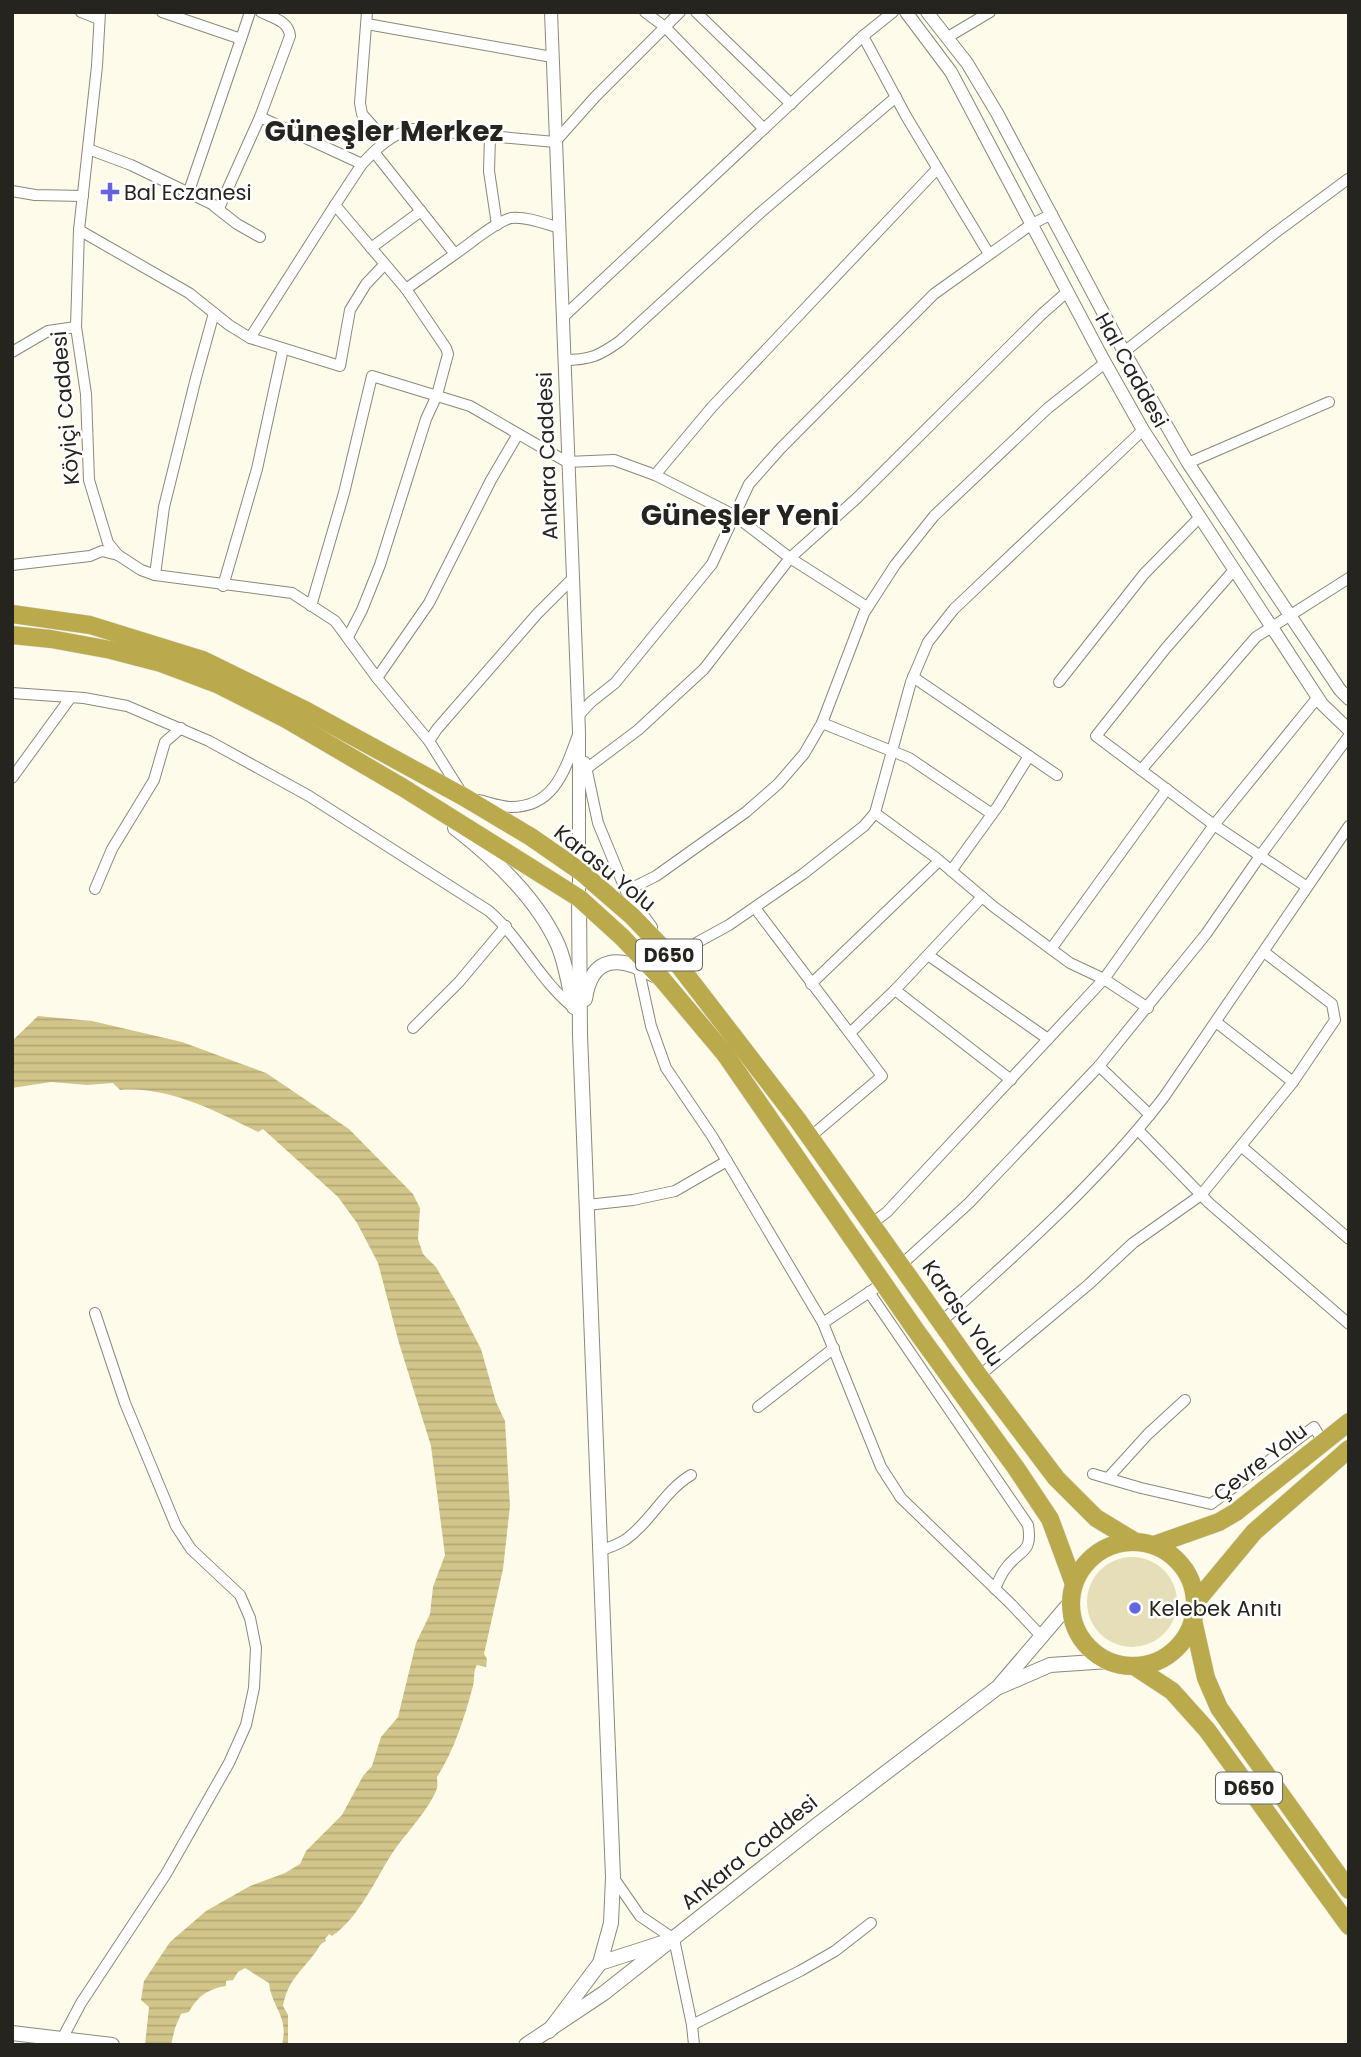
<svg xmlns="http://www.w3.org/2000/svg" width="1361" height="2057" font-family="Poppins,sans-serif">
	<style>
		.grass { fill: #e5deb8 }
		.water { fill: url(#water-rules) }
		.lines { fill: none; stroke-linecap: round; stroke-linejoin: round }
		.minor-casing { stroke: #8c897a; stroke-width: 12 }
		.tertiary-casing { stroke: #8c897a; stroke-width: 14 }
		.secondary-casing { stroke: #8c897a; stroke-width: 16 }
		.trunk-casing { stroke: #e1e0e0; stroke-width: 19 }
		.minor { stroke: #fff; stroke-width: 10 }
		.tertiary { stroke: #fff; stroke-width: 12 }
		.secondary { stroke: #fff; stroke-width: 14 }
		.trunk { stroke: #bbaa4c; stroke-width: 18 }
		.poi-dot { fill: #6466df; stroke: #fff; stroke-width: 2.5 }
		.labels { text-anchor: middle; dominant-baseline: central; stroke-width: 5; stroke-linejoin: round; paint-order: stroke }
		.shield { fill: #fff; stroke: #676662; stroke-width: 2 }
		.shield-label { font-size: 19px; font-weight: bold; fill: #26241e }
		.poi-label { font-size: 21px; fill: #26241e; stroke: #fff; text-anchor: start }
		.street-label { font-size: 21px; fill: #26241e; stroke: #fff }
		.district-label { font-size: 28px; font-weight: bold; fill: #26241e; stroke: #fff }
	</style>
	<defs>
		<pattern id="water-rules" width="6" height="5" patternUnits="userSpaceOnUse" patternTransform="scale(1.75)"><rect width="6" height="5" fill="#d1c58a"/><path d="M0 2.5h6" fill="none" stroke="#b3a977"/></pattern>
	</defs>
	<rect width="100%" height="100%" fill="#fffbea"/>
	<circle class="grass" cx="1132" cy="1602" r="45"/>
	<path class="water" d="M38,1016L92,1021L182,1042L266,1073L349,1129L413,1194L420,1208L418,1239L423,1254L436,1267L457,1303L481,1349L496,1402L505,1421L510,1506L503,1569L484,1654L487,1659L486,1667L477,1665C473,1671 475,1678 473,1686C465,1716 454,1751 437,1777C437,1780 438,1785 437,1788C430,1809 406,1833 393,1852C376,1878 359,1918 332,1936L329,1934L325,1939L326,1941C319,1944 319,1948 315,1953C300,1973 288,1980 283,2006L288,2015V2045H282C289,2015 272,2009 269,1983L245,1968L238,1972L233,1980L226,1981V1986C210,1988 197,1996 189,2012L181,2014L175,2028L171,2045H145L149,2007L141,2000L144,1981L170,1942L206,1911L250,1886L285,1873L300,1864L306,1851L342,1815L363,1776L372,1766L381,1737L398,1717L416,1643L430,1614L433,1587L445,1555L431,1446L399,1343L378,1263L357,1223L338,1197L263,1129L258,1132C215,1111 169,1086 120,1090L113,1083L87,1085L51,1082L12,1088V1041Z"/>
	<g class="lines">
		<g class="minor-casing">
			<g id="minor">
				<path d="M81,12L99,19"/>
				<path d="M100,12L97,66L79,230L76,327L86,394L89,480L108,543L118,555L141,570L155,575L292,593L335,621L377,678L429,741L461,792"/>
				<path d="M162,12L241,39L250,12"/>
				<path d="M367,12L360,103L362,114L385,140"/>
				<path d="M645,12L665,27L764,129"/>
				<path d="M696,12L791,104"/>
				<path d="M367,24L552,57"/>
				<path d="M863,36L906,116L989,254"/>
				<path d="M948,37L990,12"/>
				<path d="M260,117L290,36C289,21 273,18 261,12"/>
				<path d="M490,136L489,171L497,225"/>
				<path d="M88,149L131,165L218,207L220,206L260,117L362,164L335,205"/>
				<path d="M374,152L455,254L406,289"/>
				<path d="M362,164C378,147 390,135 413,129L555,142L595,97L680,12"/>
				<path d="M12,191L35,195L83,196"/>
				<path d="M189,191L241,39"/>
				<path d="M214,206L237,224L260,237"/>
				<path d="M79,230L189,293L229,325L250,338L335,205L406,289L446,348L448,354L437,395L426,419L380,565L362,610L348,637"/>
				<path d="M371,248L421,211"/>
				<path d="M455,254C470,244 495,222 511,218C526,216 546,224 560,228"/>
				<path d="M562,318L863,36L893,12"/>
				<path d="M250,338L340,366L350,310L366,284L384,265"/>
				<path d="M12,352L48,331L76,327"/>
				<path d="M1124,352L1275,233L1348,179"/>
				<path d="M564,360C590,360 599,356 620,341L760,213L896,97"/>
				<path d="M1143,430L954,609L928,642L911,682L875,813L935,857L994,907L1070,963L1104,979L1148,1008"/>
				<path d="M1188,463L1329,402"/>
				<path d="M655,475L712,407L937,169"/>
				<path d="M12,565L90,556L102,551L118,555"/>
				<path d="M1234,570L1166,648L1096,736L1214,825L1307,887"/>
				<path d="M155,575L164,507L196,378L214,313"/>
				<path d="M223,586L257,469L283,349"/>
				<path d="M311,606L344,493L372,376L470,406L567,462L614,460L655,475L734,515L790,558L867,607"/>
				<path d="M913,677L1057,775"/>
				<path d="M377,678L429,603L491,480L518,434"/>
				<path d="M1059,682L1144,574L1198,519"/>
				<path d="M12,693L84,698L127,706L209,741L309,796L489,911C522,940 540,981 574,1008"/>
				<path d="M578,716L591,702L615,683L712,564L749,484L781,448L934,294L1032,224L1052,214"/>
				<path d="M822,723L864,613L895,565L934,516L1048,408L1105,363"/>
				<path d="M429,741L437,729L537,614L573,578"/>
				<path d="M585,762L598,823L626,891L652,927"/>
				<path d="M586,769L638,730L704,669L790,558L857,498L1042,314L1067,292"/>
				<path d="M1141,770L1256,637L1349,578"/>
				<path d="M12,778L71,697"/>
				<path d="M478,800C488,802 501,807 511,807C555,807 565,769 578,735"/>
				<path d="M951,871L998,806L1029,756"/>
				<path d="M95,889L112,849L154,780L165,742L181,728"/>
				<path d="M626,891L656,876L746,812L778,784L804,754L822,723L909,758L992,814"/>
				<path d="M755,908L882,1076L810,1137"/>
				<path d="M1051,949L1167,789"/>
				<path d="M928,955L1048,1039"/>
				<path d="M675,960L677,963L698,942L729,925L803,874L864,826L875,813"/>
				<path d="M638,966L651,1026L666,1068L712,1136L823,1323L881,1467L901,1498L1012,1605L1042,1637"/>
				<path d="M811,984L939,861"/>
				<path d="M895,990L1011,1080"/>
				<path d="M1216,1022L1293,1082"/>
				<path d="M413,1028L459,982L506,926"/>
				<path d="M850,1033L895,990L982,897"/>
				<path d="M1099,1066L1206,934L1260,856L1349,736"/>
				<path d="M1138,1130L1209,1203L1349,1324"/>
				<path d="M1241,1146L1349,1239"/>
				<path d="M587,1205L633,1200L675,1191L727,1161"/>
				<path d="M871,1224L887,1212L1104,979L1214,825L1318,697"/>
				<path d="M901,1265L969,1203L1099,1066L1150,1115"/>
				<path d="M869,1292L1028,1525C1033,1554 1020,1549 1006,1568C1001,1574 998,1582 995,1589"/>
				<path d="M941,1322C1018,1253 1101,1179 1164,1097L1349,826"/>
				<path d="M823,1323L883,1283"/>
				<path d="M979,1376L1088,1285L1133,1243L1201,1195L1293,1082L1335,1020L1332,1004L1264,952"/>
				<path d="M758,1407L834,1348"/>
				<path d="M1093,1474L1141,1488L1211,1504L1314,1427L1323,1442"/>
				<path d="M1108,1478L1148,1434L1185,1400"/>
				<path d="M599,1551C608,1548 617,1545 625,1540C651,1522 664,1491 691,1475"/>
				<path d="M613,1877L640,1916L674,1939L692,2025L694,2045"/>
				<path d="M692,2025L800,1971L835,1951L871,1923"/>
				<path d="M62,2039L81,2003L166,1874L229,1763L246,1725L254,1688L256,1648L250,1618L240,1595L191,1549L176,1526L125,1403L95,1313"/>
			</g>
		</g>
		<g class="tertiary-casing">
			<g id="tertiary">
				<path d="M551,12L579,732V898"/>
				<path d="M906,12L951,72L1103,359L1143,430L1322,704L1349,730"/>
				<path d="M927,12L967,63L997,113L1122,348L1188,463L1340,690L1349,699"/>
			</g>
		</g>
		<g class="secondary-casing">
			<g id="secondary">
				<path d="M455,828C495,859 537,898 558,945C566,964 569,987 574,1007"/>
				<path d="M585,999C592,954 620,956 654,975"/>
				<path d="M1000,1685L1070,1603"/>
				<path d="M600,1963L662,1943"/>
				<path d="M549,2031L600,1963L611,1923L613,1877L580,1035L579,898"/>
				<path d="M12,2033L112,2045"/>
				<path d="M526,2045L604,1993L817,1825L997,1688L1050,1665L1109,1661"/>
			</g>
		</g>
		<g class="trunk-casing">
			<g id="trunk">
				<path d="M12,614L90,625L203,660L303,709L464,797L531,837L580,871L632,916L677,963L797,1119L979,1376L1056,1478L1096,1518L1134,1541"/>
				<path d="M12,635L51,639L111,650L161,663L217,684L286,719L402,787L579,898L622,937L662,979L725,1054L917,1332L1016,1468L1050,1519L1074,1584"/>
				<circle cx="1133" cy="1604" r="62"/>
				<path d="M1154,1545L1219,1522L1236,1512L1349,1422"/>
				<path d="M1195,1603L1254,1532L1349,1449"/>
				<path d="M1193,1620L1206,1678L1219,1708L1349,1890"/>
				<path d="M1134,1666L1172,1691L1207,1730L1349,1926"/>
			</g>
		</g>
		<use href="#minor" class="minor"/>
		<use href="#tertiary" class="tertiary"/>
		<use href="#secondary" class="secondary"/>
		<use href="#trunk" class="trunk"/>
	</g>
	<g class="poi-dot">
		<path d="M106.5 181.5h7v7h7v7h-7v7h-7v-7h-7v-7h7z"/>
		<circle cx="1135" cy="1608" r="7"/>
	</g>
	<g class="labels">
		<g class="shield">
			<rect x="636" y="939.5" width="66" height="31" rx="5"/>
			<rect x="1216" y="1772.5" width="66" height="31" rx="5"/>
		</g>
		<g class="shield-label">
			<text x="669" y="955">D650</text>
			<text x="1249" y="1788">D650</text>
		</g>
		<g class="poi-label">
			<text x="124" y="192">Bal Eczanesi</text>
			<text x="1149" y="1608">Kelebek Anıtı</text>
		</g>
		<g class="street-label">
			<text transform="translate(1132 370) rotate(61)">Hal Caddesi</text>
			<text transform="translate(65 408) rotate(-95)">Köyiçi Caddesi</text>
			<text transform="translate(547 456) rotate(-92)">Ankara Caddesi</text>
			<text transform="translate(605 868) rotate(39)">Karasu Yolu</text>
			<text transform="translate(963 1313) rotate(55)">Karasu Yolu</text>
			<text transform="translate(1260 1462) rotate(-38)">Çevre Yolu</text>
			<text transform="translate(749 1852) rotate(-39)">Ankara Caddesi</text>
		</g>
		<g class="district-label">
			<text x="384" y="131">Güneşler Merkez</text>
			<text x="740" y="515">Güneşler Yeni</text>
		</g>
	</g>
	<rect width="1361" height="2057" fill="none" stroke="#26241e" stroke-width="28"/>
</svg>
